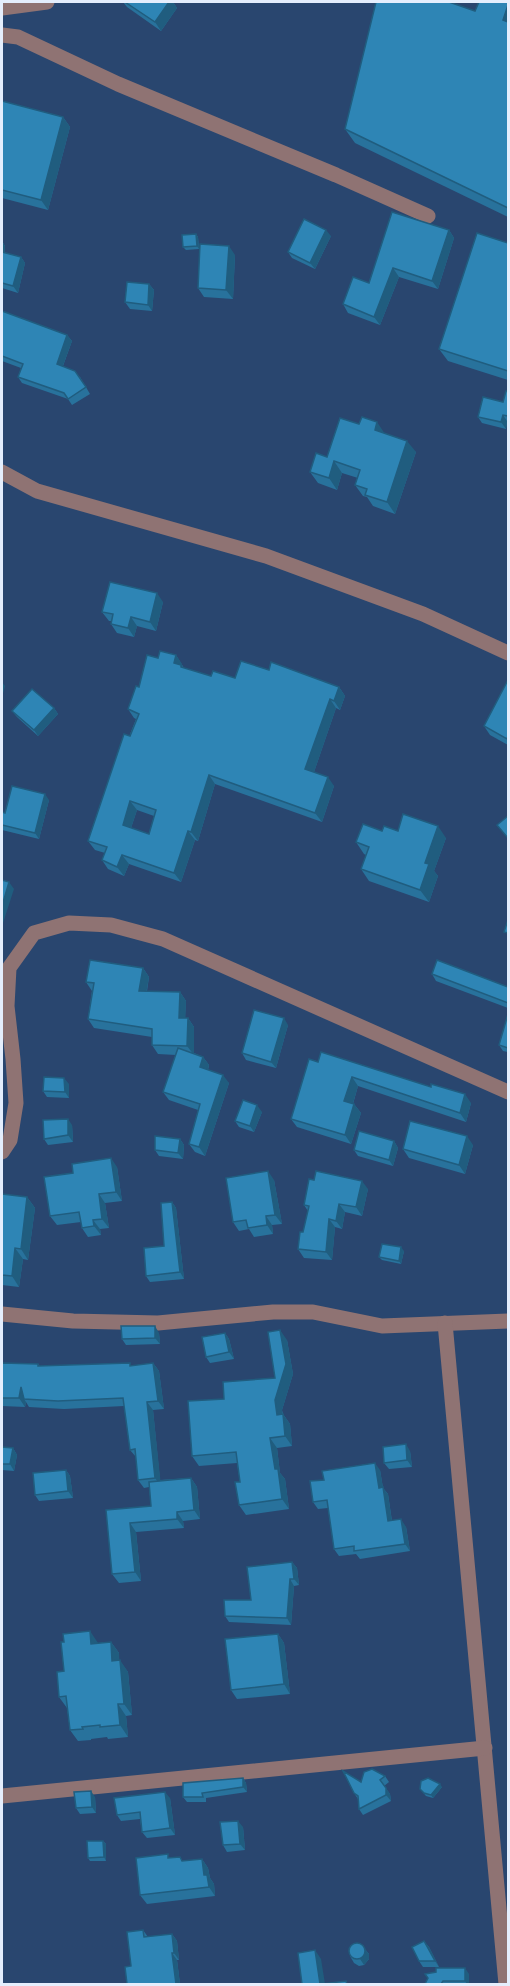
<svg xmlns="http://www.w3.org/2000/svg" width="510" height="1986" font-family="Manrope,sans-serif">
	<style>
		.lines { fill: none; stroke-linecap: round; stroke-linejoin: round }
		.minor { stroke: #8f7373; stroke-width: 15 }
		.wall { fill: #28729c; fill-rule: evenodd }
		.shaded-wall { fill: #205d7f }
		.building { fill: #2e85b5; stroke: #205d7f; stroke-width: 1.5; fill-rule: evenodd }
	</style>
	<rect width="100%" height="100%" fill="#29466f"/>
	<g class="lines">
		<g class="minor">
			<path d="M2,8L47,2"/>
			<path d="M2,35L18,37L118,84L336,175L428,216"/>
			<path d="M2,472L37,491L266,556L423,614L508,653"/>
			<path d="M2,1152L10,1140L16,1103L13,1059L7,1006L9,968L34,933L69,923L111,925L163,939L508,1092"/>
			<path d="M2,1314L73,1321L158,1323L273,1312H313L382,1326L508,1321"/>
			<path d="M445,1323L506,1984"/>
			<path d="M2,1796L485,1748"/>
		</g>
	</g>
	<g class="wall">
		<path d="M123,2H173L177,8L161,31L127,7Z"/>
		<path d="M508,2V217L355,143L345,129L475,11Z"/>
		<path d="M2,101L63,117L70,127L48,210L2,198Z"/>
		<path d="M449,230L454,238L438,289L399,277L380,325L348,313L343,304L369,283Z"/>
		<path d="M196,234L198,237L199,249L186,250L183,247Z"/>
		<path d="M331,236L315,269L292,258L288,252Z"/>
		<path d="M2,241L5,246V253L21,257L25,263L18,293L2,288Z"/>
		<path d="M508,243V380L448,361L439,349Z"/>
		<path d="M235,255L233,299L204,297L198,288Z"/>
		<path d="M149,284L154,290L152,311L130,309L125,302Z"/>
		<path d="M2,311L67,335L72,341L63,366L80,377L90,394L72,405L68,399L22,383L18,377L21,368L2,361Z"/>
		<path d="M508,391V422L507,421L506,429L482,423L478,417L503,402Z"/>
		<path d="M385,434L416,452L395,514L373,506L367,497L363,496L355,485L358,478L342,473L337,490L318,483L310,472L327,457Z"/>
		<path d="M163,602L156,631L137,626L134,637L117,633L111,624V621H109L102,612Z"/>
		<path d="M176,655L184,668L211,676L235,678L269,670L339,687L345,696L340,710L336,708L314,772L334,786L322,822L215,784L198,841L195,840L181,882L129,864L124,876L108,869L102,860L105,853L95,850L88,841L136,719L134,718L128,709L139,687L158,658ZM137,810L154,816L149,834L131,828Z"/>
		<path d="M508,680V745L490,735L484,726Z"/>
		<path d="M54,708L58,714L38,736L17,717L12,711Z"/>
		<path d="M49,800L39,839L2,830V812L5,813Z"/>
		<path d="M382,831H398L446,838L434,871L438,876L429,902L369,881L361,869L366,855L364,854L356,842Z"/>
		<path d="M143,968L149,977L147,991L180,992L186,1001L185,1018H188L194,1027V1053L203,1057L209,1065L208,1070L229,1083L205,1156L195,1152L189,1144L198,1110L169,1100L163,1092L176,1055L158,1054L152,1045V1037L94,1028L88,1019L92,991L86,982Z"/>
		<path d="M432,974L508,987V1008L436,981Z"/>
		<path d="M508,1014V1052L503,1051L499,1045Z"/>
		<path d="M288,1025L276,1068L246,1060L242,1053Z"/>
		<path d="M309,1059L471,1103L466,1122L358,1086L353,1104H354L361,1113L351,1144L297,1127L291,1119Z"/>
		<path d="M69,1084V1098L47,1097L43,1091Z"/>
		<path d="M262,1112L254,1132L239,1127L235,1121Z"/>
		<path d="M72,1125L73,1142L48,1145L44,1139Z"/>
		<path d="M180,1139L184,1145L183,1159L159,1156L155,1150Z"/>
		<path d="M394,1141L398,1148L393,1166L358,1156L354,1150Z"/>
		<path d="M473,1145L465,1174L409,1158L403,1149Z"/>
		<path d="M117,1167L122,1201L105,1203L109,1228L100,1229L101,1235L88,1237L82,1228L81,1222L57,1225L50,1216Z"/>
		<path d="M274,1180L282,1224L272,1225L273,1234L254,1237L249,1229L239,1231L233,1222Z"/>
		<path d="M368,1189L362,1216L345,1212L342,1229L335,1227L332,1260L304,1258L298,1249L303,1232L308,1211L304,1205Z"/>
		<path d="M2,1194L27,1197L35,1208L28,1260L23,1259L19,1287L2,1285Z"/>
		<path d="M172,1202L176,1208L184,1279L150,1282L146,1276L164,1246Z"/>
		<path d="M404,1251L401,1264L382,1260L379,1257Z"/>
		<path d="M159,1333L160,1344L126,1345L122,1339Z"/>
		<path d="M225,1333L229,1339L234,1359L210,1363L206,1357Z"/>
		<path d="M287,1340L293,1374L282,1410L283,1414L290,1424L292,1446L277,1448L280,1473L285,1479L289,1509L246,1515L239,1505L240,1482L237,1463L199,1466L192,1456L275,1378Z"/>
		<path d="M2,1363L38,1364L40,1366H132L153,1363L159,1371L164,1409L153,1410L160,1480L191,1478L197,1487L200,1519L183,1521L184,1528L136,1532L141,1581L119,1583L112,1574L106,1510L151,1506L149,1487L144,1488L138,1480L136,1457L130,1450L124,1406L64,1409L29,1407L26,1402L25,1407L2,1406Z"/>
		<path d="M2,1447L13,1448L17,1455L14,1471L2,1470Z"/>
		<path d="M410,1451L412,1467L389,1469L384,1463Z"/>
		<path d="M66,1470L70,1476L73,1498L39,1501L35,1495Z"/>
		<path d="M380,1470L383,1488L388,1494L392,1521L406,1527L410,1551L360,1559L356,1554L339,1556L334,1549L328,1508L318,1509L313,1502L324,1480Z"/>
		<path d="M292,1562L297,1568L299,1585L294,1586L291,1625L229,1622L225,1616L251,1600Z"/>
		<path d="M278,1634L284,1643L290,1694L237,1699L231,1690Z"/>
		<path d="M111,1642L119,1653V1660L128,1672L132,1715L126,1716L128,1737L108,1739L107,1737L91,1739V1740L78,1741L70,1730L67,1708L59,1697L64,1671L98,1643Z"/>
		<path d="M385,1776L389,1782L384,1786L390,1794L391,1801L363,1815L359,1809L358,1799L354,1793L361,1782Z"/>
		<path d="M243,1778L246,1783L247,1792L206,1798V1802H187L183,1797Z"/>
		<path d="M442,1787L433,1798L426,1796L420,1789Z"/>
		<path d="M95,1797L96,1813L80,1814L76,1808Z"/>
		<path d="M170,1798L175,1835L147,1838L142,1832L140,1819L121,1821L117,1815Z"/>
		<path d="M243,1827L245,1850L227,1852L223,1845Z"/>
		<path d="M103,1841L106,1844V1861H90L88,1858Z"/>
		<path d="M171,1858L183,1861L202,1859L208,1868L210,1878L214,1884L215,1896L147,1904L140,1895Z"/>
		<path d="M143,1930L148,1937L172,1934L177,1941L179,1960H177L180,1984H127L131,1966Z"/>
		<path d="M424,1941L429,1947L439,1967H423L419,1961Z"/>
		<path d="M364,1948L369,1954V1959L364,1965L359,1966L354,1963L350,1956Z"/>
		<path d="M469,1974V1984H425Z"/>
	</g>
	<g class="shaded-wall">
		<path d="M169,2H173L177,8L161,31L155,22Z"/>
		<path d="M508,5V28L503,20Z"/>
		<path d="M63,117L70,127L48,210L41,200Z"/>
		<path d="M326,230L331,236L315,269L310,263Z"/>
		<path d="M449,230L454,238L438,289L432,281Z"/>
		<path d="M196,234L198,237L199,249L197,246Z"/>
		<path d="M2,241L5,246V258L2,253Z"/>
		<path d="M229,246L235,255L233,299L226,290Z"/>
		<path d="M21,257L25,263L18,293L13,286Z"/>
		<path d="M393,268L399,277L380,325L374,317Z"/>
		<path d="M149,284L154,290L152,311L148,305Z"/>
		<path d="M67,335L72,341L61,371L57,364Z"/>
		<path d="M503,415L507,421L506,429L501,422Z"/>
		<path d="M377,422L385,434L375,430Z"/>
		<path d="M407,441L416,452L395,514L387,502Z"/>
		<path d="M334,461L342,473L337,490L329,478Z"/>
		<path d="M157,593L163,602L156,631L150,622Z"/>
		<path d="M131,617L137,626L134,637L128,628Z"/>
		<path d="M176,655L182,664V666L188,674L174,663Z"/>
		<path d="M2,682L5,686L2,697Z"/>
		<path d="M339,687L345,696L340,710L334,701Z"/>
		<path d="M330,699L336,708L312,778L305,769Z"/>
		<path d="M54,708L58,714L38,736L34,730Z"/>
		<path d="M209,775L215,784L198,841L191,832Z"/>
		<path d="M328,777L334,786L322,822L315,813Z"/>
		<path d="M45,794L49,800L39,839L35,833Z"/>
		<path d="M130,801L137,810L129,834L123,825Z"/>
		<path d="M438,826L446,838L434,871L438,876L429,902L420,890L425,863Z"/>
		<path d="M188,831L195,840L181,882L174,873Z"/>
		<path d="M122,855L129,864L124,876L117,867Z"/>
		<path d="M9,882L14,889L2,926V906Z"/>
		<path d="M143,968L149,977L145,1000L139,991Z"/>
		<path d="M180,992L186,1001L185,1027L179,1018Z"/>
		<path d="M188,1018L194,1027V1055L187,1046Z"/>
		<path d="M284,1018L288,1025L276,1068L271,1062Z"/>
		<path d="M203,1057L209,1065L206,1075L200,1067Z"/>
		<path d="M223,1075L229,1083L205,1156L199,1147Z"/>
		<path d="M352,1077L358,1086L351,1110L344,1101Z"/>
		<path d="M64,1078L69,1084V1098L65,1092Z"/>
		<path d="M465,1094L471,1103L466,1122L460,1113Z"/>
		<path d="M354,1104L361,1113L351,1144L345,1135Z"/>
		<path d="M257,1105L262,1112L254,1132L250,1126Z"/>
		<path d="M68,1119L72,1125L73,1142L68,1135Z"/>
		<path d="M467,1136L473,1145L465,1174L459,1165Z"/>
		<path d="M180,1139L184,1145L183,1159L178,1153Z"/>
		<path d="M394,1141L398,1148L393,1166L389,1160Z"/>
		<path d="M111,1158L117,1167L122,1201L116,1192Z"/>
		<path d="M268,1171L274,1180L282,1224L275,1215Z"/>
		<path d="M362,1181L368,1189L362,1216L356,1207Z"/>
		<path d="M99,1194L105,1203L109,1228L102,1219Z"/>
		<path d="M27,1197L35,1208L28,1260L21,1249Z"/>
		<path d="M172,1202L176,1208L184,1279L180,1272Z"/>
		<path d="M339,1204L345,1212L342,1229L336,1221Z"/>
		<path d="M266,1216L272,1225L273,1234L267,1225Z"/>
		<path d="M329,1219L335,1227L332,1260L326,1252Z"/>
		<path d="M93,1220L100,1229L101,1235L94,1226Z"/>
		<path d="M401,1247L404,1251L401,1264L399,1261Z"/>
		<path d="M15,1248L23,1259L19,1287L12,1276Z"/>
		<path d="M155,1326L159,1333L160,1344L155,1338Z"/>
		<path d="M280,1330L287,1340L293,1374L282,1410L283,1421V1414L290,1424L292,1446L285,1436L277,1415L275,1400Z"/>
		<path d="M225,1333L229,1339L234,1359L229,1352Z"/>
		<path d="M153,1363L159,1371L164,1409L158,1401Z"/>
		<path d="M21,1387L24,1399L26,1402L25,1407L19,1398Z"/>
		<path d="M147,1402L153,1410L161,1486L155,1478Z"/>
		<path d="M270,1438L277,1448L280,1473L285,1479L289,1509L282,1499L275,1469Z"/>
		<path d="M406,1444L410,1451L412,1467L407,1460Z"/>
		<path d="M13,1448L17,1455L14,1471L10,1464Z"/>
		<path d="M375,1463L380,1470L383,1488L388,1494L393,1529L388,1521L379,1488Z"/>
		<path d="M66,1470L70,1476L73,1498L68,1491Z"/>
		<path d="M191,1478L197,1487L200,1519L194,1510Z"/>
		<path d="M177,1512L183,1521L184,1528L177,1519Z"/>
		<path d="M401,1519L406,1527L410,1551L405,1544Z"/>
		<path d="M130,1523L136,1532L141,1581L135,1572Z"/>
		<path d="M292,1562L297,1568L299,1585L294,1579Z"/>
		<path d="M290,1579L294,1586L291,1625L287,1618Z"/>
		<path d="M90,1631L98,1643L91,1644Z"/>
		<path d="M278,1634L284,1643L290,1694L284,1684Z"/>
		<path d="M111,1642L119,1653L120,1672L112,1661Z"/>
		<path d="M120,1660L128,1672L132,1715L124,1704Z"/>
		<path d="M118,1704L126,1716L128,1737L120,1725Z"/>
		<path d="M243,1778L246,1783L247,1792L243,1787Z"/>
		<path d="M440,1784L442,1787L433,1798L431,1795Z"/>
		<path d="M386,1788L390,1794L391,1801L386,1795Z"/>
		<path d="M91,1791L95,1797L96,1813L92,1807Z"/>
		<path d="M165,1792L170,1798L175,1835L170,1828Z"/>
		<path d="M238,1821L243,1827L245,1850L240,1844Z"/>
		<path d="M103,1841L106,1844V1861L104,1857Z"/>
		<path d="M202,1859L208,1868L210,1878L214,1884L215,1896L209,1887L204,1875Z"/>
		<path d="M172,1934L177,1941L179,1960L174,1953Z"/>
		<path d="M424,1941L429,1947L439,1967L435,1961Z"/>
		<path d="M364,1948L369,1954V1959L364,1965L360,1959Z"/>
		<path d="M315,1950L321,1959L325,1984H320Z"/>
		<path d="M172,1953L177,1960L180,1984H176Z"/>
		<path d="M465,1968L469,1974V1984H467L465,1981Z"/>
	</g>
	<g class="building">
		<path d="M125,2H169L155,22Z"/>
		<path d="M376,2H449L475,11L479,2H508V5L503,20L508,22V208L345,129Z"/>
		<path d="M2,101L63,117L41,200L2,190Z"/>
		<path d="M392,212L449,230L432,281L393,268L374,317L343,304L353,277L369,283Z"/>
		<path d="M304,219L326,230L310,263L288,252Z"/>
		<path d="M477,233L508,243V371L439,349Z"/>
		<path d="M196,234L197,246L183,247L182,235Z"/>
		<path d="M200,244L229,246L226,290L198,288Z"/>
		<path d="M2,252L21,257L13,286L2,283Z"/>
		<path d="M127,282L149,284L148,305L125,302Z"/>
		<path d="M2,311L67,335L57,364L75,371L86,387L68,399L64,393L18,377L23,364L2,356Z"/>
		<path d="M506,391H508V416L503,415L501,422L478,417L483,397L503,402Z"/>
		<path d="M362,417L377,422L375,430L407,441L387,502L365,495L367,489L355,485L360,470L334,461L329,478L310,472L316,453L327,457L340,418L359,424Z"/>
		<path d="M110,582L157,593L150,622L131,617L128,628L111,624L113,614L102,612Z"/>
		<path d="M160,651L176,655L174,663L181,665V667L211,676L213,671L235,678L241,661L269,670L271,662L339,687L334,701L330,699L305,769L328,777L315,813L209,775L191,832L188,831L174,873L122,855L117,867L102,860L107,847L88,841L124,734L130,736L139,714L128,709L136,686L139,687L147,655L158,658ZM130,801L156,810L149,834L123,825Z"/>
		<path d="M508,680V736L507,739L484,726Z"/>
		<path d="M32,689L54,708L34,730L12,711Z"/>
		<path d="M12,786L45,794L35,833L2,825V812L5,813Z"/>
		<path d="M403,814L438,826L425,863L429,864L420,890L361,869L369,847L356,842L363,824L382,831L384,826L398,831Z"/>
		<path d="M508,816V836L507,837L497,825Z"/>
		<path d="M2,880L9,882L2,906Z"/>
		<path d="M508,920V933L504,932Z"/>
		<path d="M90,960L143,968L139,991L180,992L179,1018H188L187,1046L152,1045V1029L88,1019L94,983L86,982Z"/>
		<path d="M437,960L508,987V1003L432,974Z"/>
		<path d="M254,1010L284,1018L271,1062L242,1053Z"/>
		<path d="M508,1014V1048L499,1045Z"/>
		<path d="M178,1048L203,1057L200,1067L223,1075L199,1147L189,1144L200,1104L163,1092Z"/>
		<path d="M321,1052L431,1087V1084L465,1094L460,1113L352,1077L344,1101L354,1104L345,1135L291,1119L309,1059L318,1062Z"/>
		<path d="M44,1077L64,1078L65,1092L43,1091Z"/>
		<path d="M243,1100L257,1105L250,1126L235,1121Z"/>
		<path d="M68,1119V1135L44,1139L43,1120Z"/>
		<path d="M410,1121L467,1136L459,1165L403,1149Z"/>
		<path d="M359,1131L394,1141L389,1160L354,1150Z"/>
		<path d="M155,1136L180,1139L178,1153L155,1150Z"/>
		<path d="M111,1158L116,1192L99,1194L102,1219L93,1220L94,1226L82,1228L79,1212L50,1216L44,1177L73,1173L72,1164Z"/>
		<path d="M268,1171L275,1215L266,1216L267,1225L248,1228L246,1220L233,1222L226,1178Z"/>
		<path d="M316,1171L362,1181L356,1207L339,1204L336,1221L329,1219L326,1252L298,1249L300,1232H303L309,1206L304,1205L309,1179L314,1180Z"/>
		<path d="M2,1194L27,1197L21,1249L15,1248L12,1276L2,1275Z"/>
		<path d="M172,1202L180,1272L146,1276L144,1248L164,1246L161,1203Z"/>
		<path d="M382,1244L401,1247L399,1261L379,1257Z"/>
		<path d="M121,1326H155V1338L122,1339Z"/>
		<path d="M280,1330L286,1364L275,1400L277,1415L283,1414L285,1436L270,1438L275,1469H278L282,1499L239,1505L235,1482H240L236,1452L192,1456L188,1401L224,1399L223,1382L275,1378L268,1332Z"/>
		<path d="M225,1333L229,1352L206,1357L202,1337Z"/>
		<path d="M2,1363L38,1364V1366L130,1363V1366L153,1363L158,1401L147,1402L155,1478L138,1480L135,1449L130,1450L123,1398L58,1401L24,1399L21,1387L19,1398H2Z"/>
		<path d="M406,1444L407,1460L384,1463L383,1447Z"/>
		<path d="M2,1447L13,1448L10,1464H2Z"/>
		<path d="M375,1463L379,1488L383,1487L388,1521L401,1519L405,1544L354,1551V1546L334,1549L327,1500L313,1502L310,1481L324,1480L322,1471Z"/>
		<path d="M66,1470L68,1491L35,1495L33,1473Z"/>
		<path d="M191,1478L194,1510L177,1512V1519L130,1523L135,1572L112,1574L106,1510L151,1506L149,1482Z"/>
		<path d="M292,1562L294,1579H290L287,1618L225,1616L224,1600H251L247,1567Z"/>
		<path d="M90,1631L91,1644L111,1642L112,1661L120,1660L124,1704H118L120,1725L100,1727V1725L82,1727L83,1729L70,1730L66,1696L59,1697L57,1672L64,1671L61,1642H64L63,1634Z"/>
		<path d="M278,1634L284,1684L231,1690L225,1639Z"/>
		<path d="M372,1769L385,1776L380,1780L386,1788V1795L359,1809L358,1796L354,1793L343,1771L361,1782L364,1772Z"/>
		<path d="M243,1778V1787L202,1793L203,1797H183V1783Z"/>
		<path d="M428,1778L440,1784L431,1795L424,1793L420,1789L421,1781Z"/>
		<path d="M91,1791L92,1807L76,1808L74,1792Z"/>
		<path d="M165,1792L170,1828L142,1832L140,1812L117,1815L114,1798Z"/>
		<path d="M238,1821L240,1844L223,1845L220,1822Z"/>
		<path d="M87,1841H103L104,1857L88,1858Z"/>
		<path d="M168,1854V1858L180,1857L182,1861L202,1859L204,1875H207L209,1887L140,1895L136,1858Z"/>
		<path d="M143,1930L144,1937L172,1934L174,1953H172L176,1984H127L125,1967L131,1966L127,1932Z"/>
		<path d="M424,1941L435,1961H419L412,1947Z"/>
		<circle cx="357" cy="1951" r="8"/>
		<path d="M315,1950L320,1984H302L298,1953Z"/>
		<path d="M436,1968H465V1981H443L441,1984H425L428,1978L425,1974L436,1972Z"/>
		<path d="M346,1981L347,1984H322Z"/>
	</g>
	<rect width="510" height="1986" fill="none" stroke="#e4eefd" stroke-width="6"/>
</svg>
